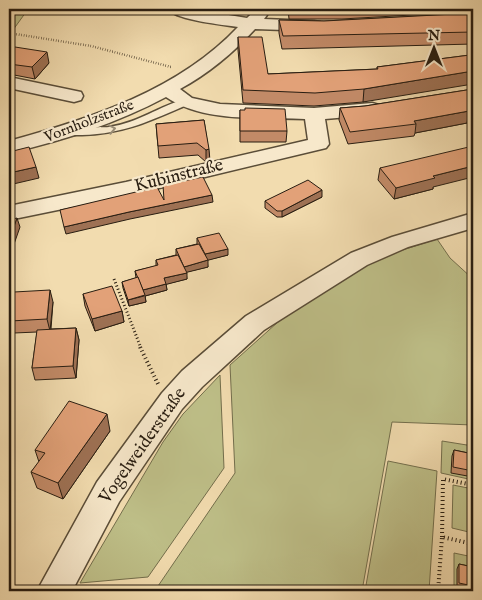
<svg xmlns="http://www.w3.org/2000/svg" width="482" height="600" font-family="'IM FELL English',serif">
	<style>
		.green { fill: #bebf88; stroke: #736e4c }
		.lines { fill: none; stroke-linecap: round; stroke-linejoin: round }
		.service-casing { stroke: #5a4d38; stroke-width: 3 }
		.minor-casing { stroke: #5a4d38; stroke-width: 3 }
		.path-far2 { stroke: #281d11; stroke-width: 2.5; stroke-dasharray: 0.5 2; stroke-linecap: butt }
		.path-far1 { stroke: #281d11; stroke-width: 3; stroke-dasharray: 1 2.5; stroke-linecap: butt }
		.path { stroke: #281d11; stroke-width: 4; stroke-dasharray: 1 3; stroke-linecap: butt }
		.service { fill: #f7e8cb; fill-rule: evenodd }
		.minor { fill: #f7e8cb; fill-rule: evenodd }
		.wall { fill: #c28a67; stroke: #281d11 }
		.shaded-wall { fill: #9e7154; stroke: #281d11 }
		.building { fill: #e2a178; stroke: #281d11 }
		.oneway { stroke: #9a8d77 }
		.labels { text-anchor: middle; dominant-baseline: central; stroke-width: 4.5; stroke-linejoin: round; paint-order: stroke }
		.far-street-label { font-size: 15px; fill: #281d11; stroke: #f7e8cb }
		.street-label { font-size: 18px; fill: #281d11; stroke: #f7e8cb }
	</style>
	<rect width="100%" height="100%" fill="#f2dcaf"/>
	<filter id="stains"><feTurbulence type="fractalNoise" baseFrequency=".004" numOctaves="4"/><feColorMatrix values="0 0 0 0 .2 0 0 0 0 .09 0 0 0 0 .02 0 0 0 .5 -.17"/></filter>
	<radialGradient id="worn" r=".72"><stop offset=".6" stop-color="#630" stop-opacity="0"/><stop offset="1" stop-color="#630" stop-opacity=".3"/></radialGradient>
	<g class="green">
		<path d="M9,9H20L26,12L13,30L9,29Z"/>
		<path d="M437,239L450,258L473,279V425L392,422L362,591H144L156,589L235,473L230,365L278,322L332,280L387,255Z"/>
		<path d="M220,375L224,468L148,577L80,583L163,442L183,414Z"/>
		<path d="M442,441L473,446V480L441,473Z"/>
		<path d="M388,461L437,471L429,591H365Z"/>
		<path d="M453,485L473,489V533L452,528Z"/>
		<path d="M454,553L473,557V591H454Z"/>
	</g>
	<g class="lines">
		<g class="service-casing">
			<path id="service" d="M186,99L191,102L189,104C152,120 124,134 82,135C76,135 69,136 64,132C70,126 99,128 109,127C138,123 159,106 186,99Z"/>
		</g>
		<g class="minor-casing">
			<g id="minor">
				<path d="M168,9H192L247,18C253,12 256,9 265,12L267,15L264,19L314,21L320,22L322,26L320,30L314,31L255,29C234,52 208,74 180,89L192,98L220,104L314,108L372,103L379,105L382,109L379,113L372,115L325,119L329,144L326,148L126,196L9,220V206L126,182L308,140L305,119C260,117 204,123 166,97C117,123 63,141 9,153V141C90,119 179,90 238,27C224,25 176,20 168,9Z"/>
				<path d="M9,77L81,92L83,96L81,100L74,102L9,88Z"/>
				<path d="M473,213V228L408,247L367,265L264,330L202,387L182,409L119,502L72,591H37L97,482L162,393L182,371L246,316L351,253L392,237Z"/>
			</g>
		</g>
		<path class="path-far2" d="M9,33L91,46L171,67"/>
		<path class="path-far1" d="M114,279L141,348"/>
		<g class="path">
			<path d="M140,347L158,384"/>
			<path d="M442,537L443,479L473,485"/>
			<path d="M438,591L442,537L473,544"/>
		</g>
		<use href="#service" class="service"/>
		<use href="#minor" class="minor"/>
	</g>
	<g class="wall">
		<path d="M288,9H465L464,12L342,19H289Z"/>
		<path d="M473,13V44L282,49L279,33V20L324,21Z"/>
		<path d="M238,37L268,74L377,69V67L470,55L363,102L314,106L243,103L238,50Z"/>
		<path d="M9,53L49,63L35,79L9,74Z"/>
		<path d="M473,89V129L467,123L415,133L414,136L348,144L339,120L340,108L365,106Z"/>
		<path d="M240,110L287,131L286,142H240Z"/>
		<path d="M204,120L210,161L206,162L198,155L159,158L156,124Z"/>
		<path d="M380,168L433,187V189L394,199L378,180Z"/>
		<path d="M322,197L282,217H277L265,208V201Z"/>
		<path d="M197,238L228,255L207,260L208,267L186,272L187,279L166,284L167,290L145,296L146,302L129,306L123,288L122,282L136,278L135,271L156,266V260L176,255V249L197,244Z"/>
		<path d="M83,294L122,311L124,322L95,331L85,306Z"/>
		<path d="M53,302L51,329L76,328L79,340L76,378L35,380L32,368L37,332L14,333L10,321Z"/>
		<path d="M110,431L63,499L37,488L31,472L39,462L35,450Z"/>
		<path d="M454,450L473,454V477L451,473L452,456Z"/>
		<path d="M459,564L473,567V591L457,588V569Z"/>
	</g>
	<g class="shaded-wall">
		<path d="M47,52L49,63L35,79L32,67Z"/>
		<path d="M473,71V84L363,102L364,89Z"/>
		<path d="M469,111L467,123L415,133L416,124L414,121Z"/>
		<path d="M209,149L210,161L206,162V150Z"/>
		<path d="M473,166V177L433,187V189L394,199L396,188L433,176Z"/>
		<path d="M36,167L39,178L9,185V173Z"/>
		<path d="M322,190V197L282,217V211Z"/>
		<path d="M212,195L213,202L130,219L66,234L64,227L129,212Z"/>
		<path d="M17,218L20,227L13,247L9,248V238Z"/>
		<path d="M228,249V255L205,261V254Z"/>
		<path d="M208,260V267L184,273V267Z"/>
		<path d="M187,273V279L164,285V278Z"/>
		<path d="M166,284L167,290L145,296L146,302L129,306L128,300L144,296L143,290Z"/>
		<path d="M50,290L53,302L50,331L47,319Z"/>
		<path d="M122,311L124,322L95,331L92,319Z"/>
		<path d="M76,328L79,340L76,378L73,366Z"/>
		<path d="M107,414L110,431L63,499L58,483Z"/>
	</g>
	<g class="building">
		<path d="M289,9H354L289,10Z"/>
		<path d="M473,13V32L283,36L279,20L324,21Z"/>
		<path d="M238,37H262L268,74L378,69L377,67L470,55L473,57V71L364,89L315,93L243,90Z"/>
		<path d="M15,47L47,52L32,67L9,64V53Z"/>
		<path d="M473,89V115L469,111L414,121L416,124L350,132L340,108L365,106Z"/>
		<path d="M245,108L285,109L287,131H240V110H245Z"/>
		<path d="M204,120L209,149L206,150L197,143L158,146L156,124Z"/>
		<path d="M473,146V166L433,176L435,178L396,188L380,168Z"/>
		<path d="M29,147L36,167L9,173V152Z"/>
		<path d="M203,177L212,195L129,212L64,227L60,210L157,187L164,200L163,185Z"/>
		<path d="M308,180L322,190L282,211H277L265,201Z"/>
		<path d="M17,218L10,238H9V220Z"/>
		<path d="M219,233L228,249L205,254L197,238Z"/>
		<path d="M199,244L208,260L184,267L176,249Z"/>
		<path d="M178,255L187,273L164,278L166,284L143,290L135,271L158,265L156,260Z"/>
		<path d="M138,277L145,295L128,300L122,282Z"/>
		<path d="M112,286L122,311L92,319L83,294Z"/>
		<path d="M50,290L47,319L10,321L14,292Z"/>
		<path d="M76,328L73,366L32,368L37,330Z"/>
		<path d="M69,401L107,414L58,483L31,472L45,453L35,450Z"/>
		<path d="M454,450L473,454V471L453,467Z"/>
		<path d="M459,564L473,567V586L459,583Z"/>
	</g>
	<defs><path id="oneway-chevron" d="M-2-3.5L2.5 0L-2 3.5" fill="none" stroke-width="1.6" stroke-linecap="round" stroke-linejoin="round" transform="scale(1.25)"/></defs>
	<use class="oneway" href="#oneway-chevron" transform="translate(112 129) rotate(-11)"/>
	<g class="labels">
		<g class="far-street-label">
			<text transform="translate(89 121) rotate(-21)">Vornholzstraße</text>
		</g>
		<g class="street-label">
			<text transform="translate(179 176) rotate(-14)">Kubinstraße</text>
			<text transform="translate(143 446) rotate(-55)">Vogelweiderstraße</text>
		</g>
	</g>
	<rect width="482" height="600" fill="none" stroke="#f2dcaf" stroke-width="30"/>
	<rect x="10" y="10" width="462" height="580" fill="none" stroke="#281d11" stroke-width="2.5"/>
	<rect x="15" y="15" width="452" height="570" fill="none" stroke="#281d11"/>
	<g transform="translate(434 48)" stroke="#f7e8cb" stroke-width="4" paint-order="stroke">
	<path d="M0-4L9 19L0 12L-9 19Z" fill="#281d11"/>
	<text y="-8" font-size="14" font-weight="bold" text-anchor="middle" fill="#281d11">N</text>
	</g>
	<rect width="100%" height="100%" filter="url(#stains)"/>
	<rect width="100%" height="100%" fill="url(#worn)"/>
</svg>
